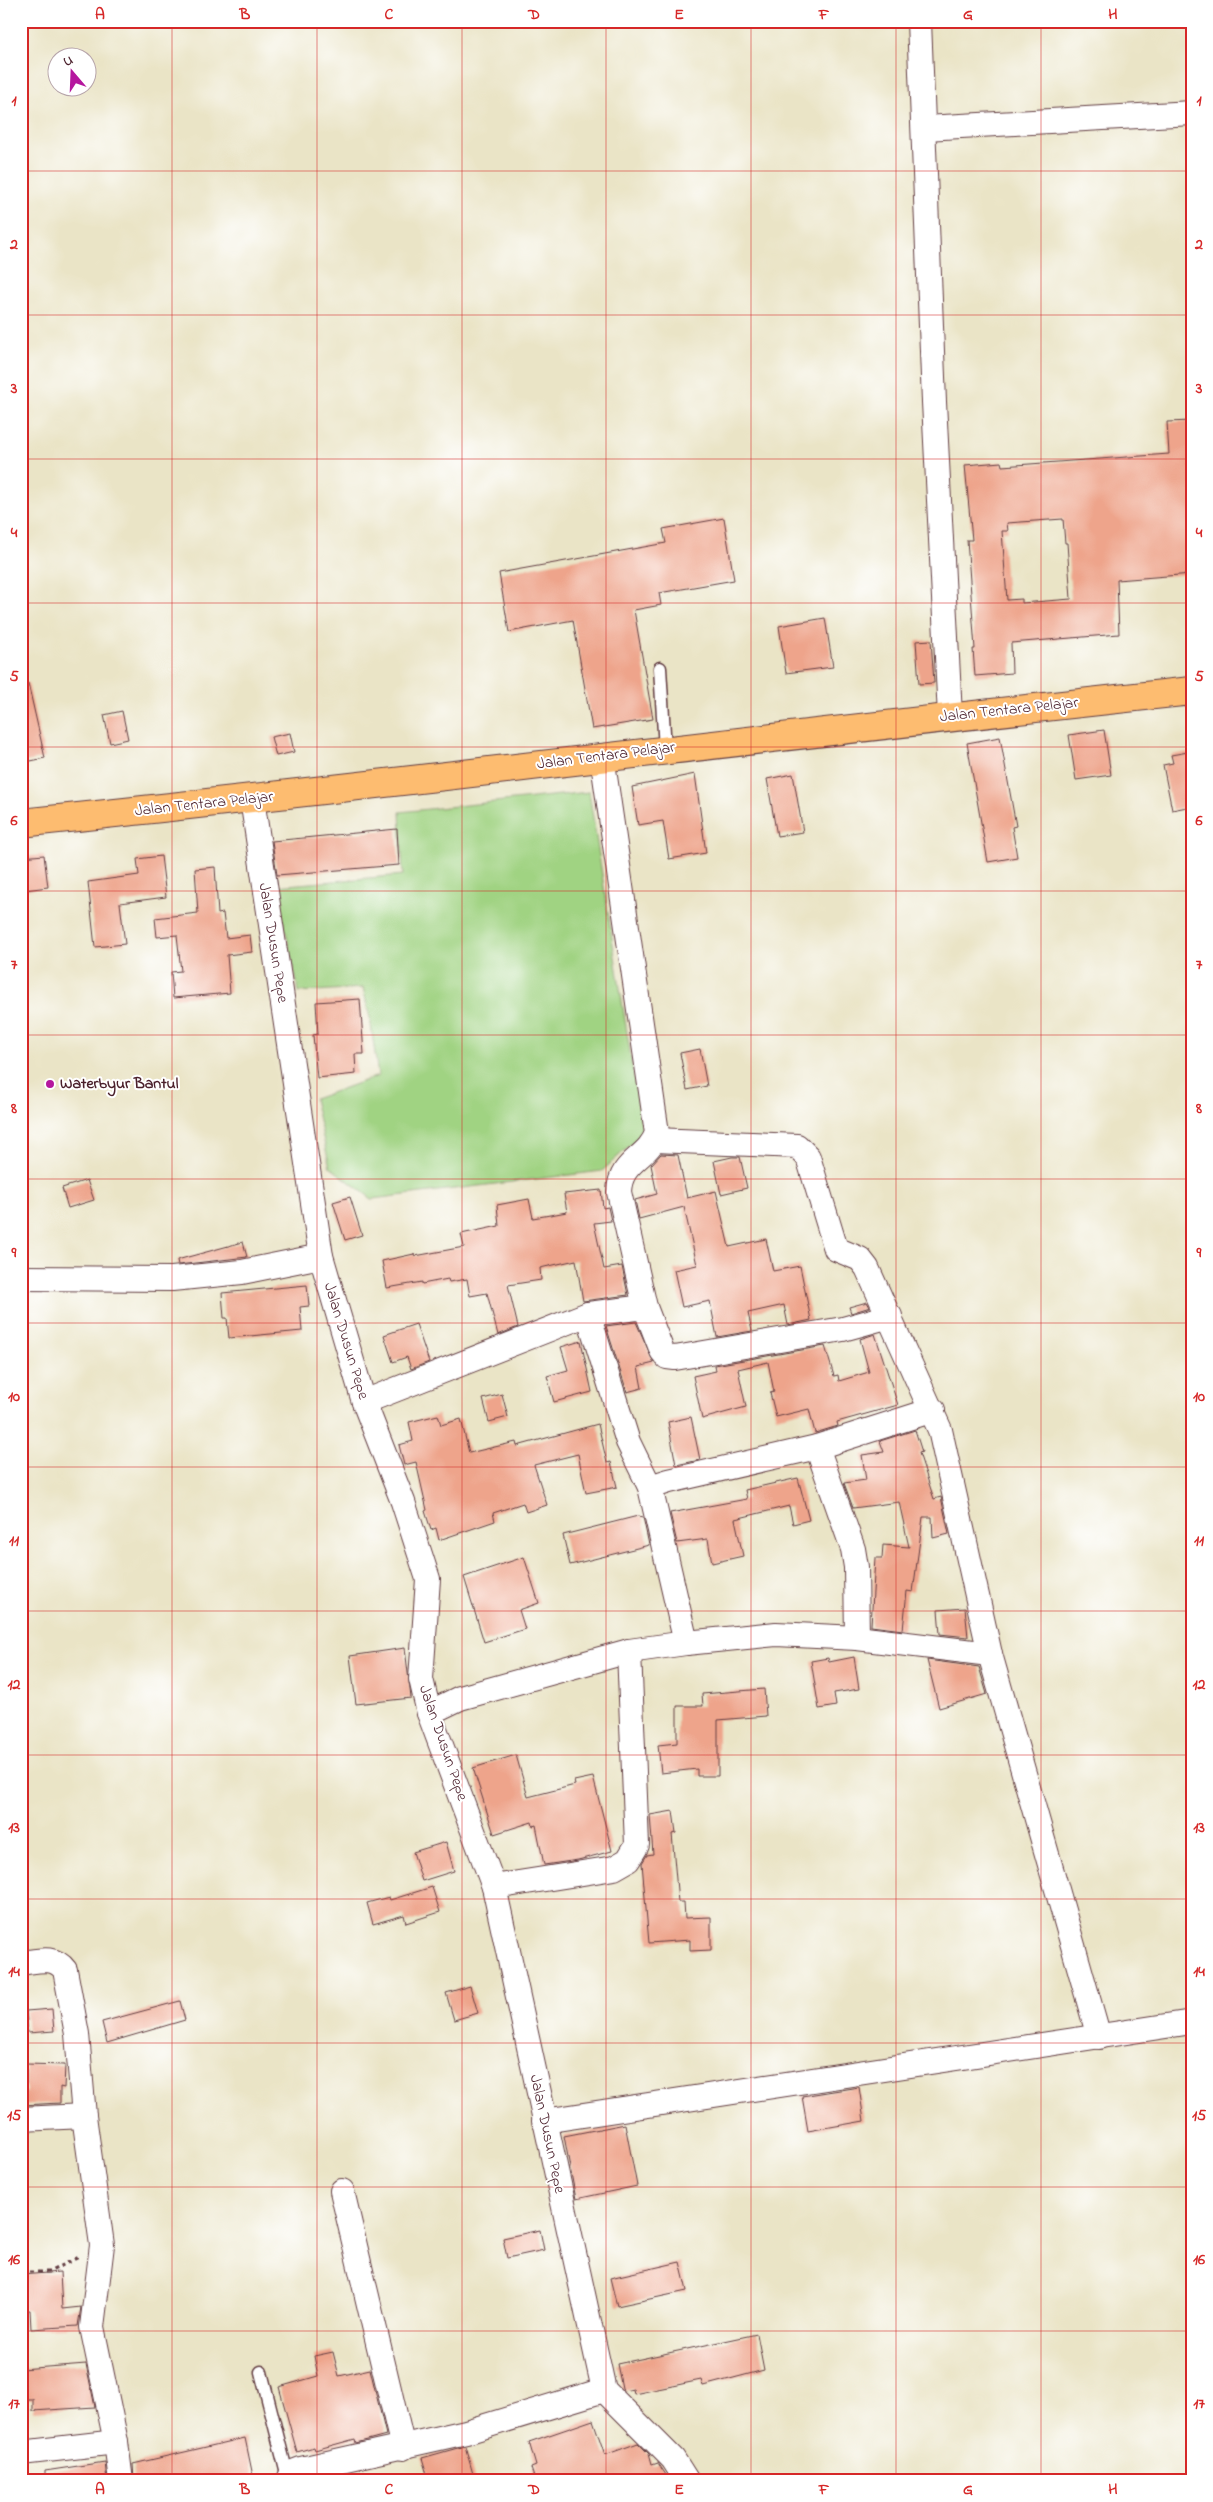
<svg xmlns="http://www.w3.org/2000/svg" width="1213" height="2502" font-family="'Indie Flower',sans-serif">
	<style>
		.green { fill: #a0d382; stroke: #757956 }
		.building { fill: #eea48b; fill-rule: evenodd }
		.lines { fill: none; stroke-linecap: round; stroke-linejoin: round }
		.service-casing { stroke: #623d42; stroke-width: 15 }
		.minor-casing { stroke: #623d42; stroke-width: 26 }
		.primary-casing { stroke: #623d42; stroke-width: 30 }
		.path { stroke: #623d42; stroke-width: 3; stroke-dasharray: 4 4; stroke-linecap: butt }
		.service { stroke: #fff; stroke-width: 12 }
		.minor { stroke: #fff; stroke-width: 24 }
		.primary { stroke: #fdbc70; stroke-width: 28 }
		.grid { fill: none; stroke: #d62828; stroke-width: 1; stroke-opacity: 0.55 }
		.poi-dot { fill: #b5179e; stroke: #fff; stroke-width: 2 }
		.labels { text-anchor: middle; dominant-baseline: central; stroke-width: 4; stroke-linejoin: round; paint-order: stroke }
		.street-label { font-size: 16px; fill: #4a1f2b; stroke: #fff }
		.poi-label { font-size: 16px; font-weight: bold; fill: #4a1f2b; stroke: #fff; text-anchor: start }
		.neatline { fill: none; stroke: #d62828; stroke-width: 2 }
		.grid-label { font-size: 16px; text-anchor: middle; font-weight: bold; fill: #d62828 }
	</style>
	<rect width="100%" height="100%" fill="#fff"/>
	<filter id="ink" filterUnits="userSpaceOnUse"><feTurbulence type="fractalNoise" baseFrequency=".02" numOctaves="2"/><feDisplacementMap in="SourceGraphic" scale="10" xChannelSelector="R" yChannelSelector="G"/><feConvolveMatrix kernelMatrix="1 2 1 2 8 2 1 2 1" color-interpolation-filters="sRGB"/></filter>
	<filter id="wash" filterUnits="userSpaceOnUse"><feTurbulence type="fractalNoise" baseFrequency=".0096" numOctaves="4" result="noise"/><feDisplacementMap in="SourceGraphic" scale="20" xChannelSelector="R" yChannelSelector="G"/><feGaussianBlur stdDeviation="1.12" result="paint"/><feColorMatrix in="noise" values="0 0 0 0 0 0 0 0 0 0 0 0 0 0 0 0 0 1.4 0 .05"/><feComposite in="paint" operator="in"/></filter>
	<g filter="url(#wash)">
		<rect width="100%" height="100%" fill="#eae4c6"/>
		<path class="green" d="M589,792L643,1134L602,1171L372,1199L330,1167L314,1099L378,1076L370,1018L363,988L299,992L276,886L403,875L400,812Z"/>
		<g id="blocks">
			<g class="building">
				<path d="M1192,421V574L1117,580L1119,634L1011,643L1012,673L975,676L973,649H975L967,540H972L965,465L1001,462L1002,466L1169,454L1167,422ZM1063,519L1065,543H1067L1071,599L1022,603V599L1007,600L1002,531H1008L1007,523Z"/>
				<path d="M724,518L734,580L659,593L661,605L634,610L653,719L592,729L573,620L509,632L499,573L666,543L663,529Z"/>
				<path d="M825,618L833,667L786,673L779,626Z"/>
				<path d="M931,640L934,683L919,684L916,641Z"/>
				<path d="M28,683L45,758L21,763V684Z"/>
				<path d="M122,711L128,739L110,743L104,715Z"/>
				<path d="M1104,730L1111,775L1076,780L1069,735Z"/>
				<path d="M290,733L294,752L276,756L271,737Z"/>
				<path d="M1000,737L1016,826L1012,827L1017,857L988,862L967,743Z"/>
				<path d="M1188,752L1192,767V806L1172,810L1163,765L1173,763L1171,755Z"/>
				<path d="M695,774L706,853L669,859L663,821L638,825L632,787Z"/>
				<path d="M793,774L803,832L777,836L767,779Z"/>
				<path d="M397,829L399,865L277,875L272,841Z"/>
				<path d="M44,855L48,887L25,890L22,857Z"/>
				<path d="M161,856L166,897L120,903L125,944L95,947L88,882L139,875L137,859Z"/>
				<path d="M215,867L218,914L223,913L226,938L250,935L252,952L227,955L230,993L173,998L171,972L181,971L177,935L157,937L155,918L198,913L195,869Z"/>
				<path d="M360,999L364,1054H355L356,1074L317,1078L313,1035L318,1034L316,1002Z"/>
				<path d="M700,1049L707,1086L687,1090L680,1053Z"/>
				<path d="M661,1154L678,1155L687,1198L716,1191L729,1247L766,1239L773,1271L800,1266L811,1320L788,1325L784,1305L748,1313L752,1331L717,1337L710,1301L682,1307L674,1270L697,1265L684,1207L639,1219L635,1200L657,1194L651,1165Z"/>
				<path d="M732,1157H740L747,1188L721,1194L714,1161Z"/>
				<path d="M87,1180L94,1200L68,1208L62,1188Z"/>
				<path d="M601,1190L603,1208L608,1207L611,1221L594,1223L604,1269L622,1266L628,1295L583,1301L576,1260L540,1268L541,1280L508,1285L518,1327L498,1335L487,1293L470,1296L467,1279L449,1282L448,1279L422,1284V1282L387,1288L382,1261L414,1254L415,1256L464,1247L461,1234L499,1226L497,1205L529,1199L533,1218L567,1212L564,1194Z"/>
				<path d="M350,1197L362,1235L345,1240L333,1202Z"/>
				<path d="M243,1242L247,1257L178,1265L177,1260Z"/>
				<path d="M307,1285L309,1306L300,1307L302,1331L229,1338L227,1318H224L222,1293Z"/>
				<path d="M867,1302L870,1307L851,1313L849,1307Z"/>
				<path d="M636,1322L654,1363L638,1367L642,1388L627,1392L606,1326Z"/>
				<path d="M416,1324L429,1362L411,1369L407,1357L393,1362L384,1335Z"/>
				<path d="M875,1334L898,1405L837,1422L838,1426L815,1433L809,1409L776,1417L770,1393L774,1392L768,1362L738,1369L746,1407L702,1419L693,1376L716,1371L715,1365L825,1346L834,1376L838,1375L839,1381L869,1372L860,1339Z"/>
				<path d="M581,1341L592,1392L554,1402L547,1376L568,1370L561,1347Z"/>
				<path d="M502,1394L508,1417L489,1422L483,1399Z"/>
				<path d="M438,1415L441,1425L461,1419L469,1453L516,1442L517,1446L598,1424L607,1463L611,1462L617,1487L586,1493L578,1454L534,1465L547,1505L526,1512L523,1503L493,1513L495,1521L439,1540L436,1528L431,1530L425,1511L427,1510L416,1462L404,1465L399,1445L413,1441L409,1422Z"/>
				<path d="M691,1417L700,1460L676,1465L668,1422Z"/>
				<path d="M915,1430L922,1452L919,1453L934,1499L941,1497L949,1534L933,1538L932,1517H923L913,1592L907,1591L903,1630L871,1626L875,1558H882L883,1545L909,1547L899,1502L853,1508L844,1483L866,1480L862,1455L884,1452L880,1441Z"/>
				<path d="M798,1478L809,1520L793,1524L789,1506L735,1519L743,1556L712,1563L708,1539L677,1543L670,1513L747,1499L745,1490Z"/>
				<path d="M638,1516L643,1517L649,1545L570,1565L563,1535Z"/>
				<path d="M524,1557L539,1603L519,1610L525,1629L484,1642L464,1577Z"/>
				<path d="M965,1608L968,1637L940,1634L938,1610Z"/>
				<path d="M405,1648L411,1698L356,1704L350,1656Z"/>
				<path d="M854,1657L859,1689L834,1693L836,1706L819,1709L811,1661L828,1658L829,1662Z"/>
				<path d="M927,1660L979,1667L987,1694L939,1708Z"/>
				<path d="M764,1689L766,1716L718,1720V1776H697V1769L661,1773L658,1745L677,1743V1706H703L702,1694Z"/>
				<path d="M516,1755L528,1797L575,1785L574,1781L593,1777L612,1851L578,1860L544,1865L536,1825L533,1826L532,1822L494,1834L473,1768Z"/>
				<path d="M673,1811L676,1833L672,1834L678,1902H684L685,1918L711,1917V1950L690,1951V1940L649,1943L642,1863L647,1855L653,1854L650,1815Z"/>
				<path d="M446,1842L454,1871L422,1881L413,1852Z"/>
				<path d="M432,1887L440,1912L406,1923L404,1915L373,1924L367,1903L389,1897L390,1900Z"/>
				<path d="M470,1986L478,2013L454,2020L446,1993Z"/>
				<path d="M180,2001L185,2020L107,2043L102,2022Z"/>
				<path d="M52,2009L54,2031L28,2033L26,2011Z"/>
				<path d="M26,2064L65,2065L64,2088L60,2087V2103L21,2105V2091L26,2092Z"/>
				<path d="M859,2087L864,2121L808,2131L802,2096Z"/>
				<path d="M625,2124L637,2186L576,2199L564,2136Z"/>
				<path d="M540,2230L544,2250L507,2258L503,2238Z"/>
				<path d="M680,2262L687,2291L617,2306L610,2278Z"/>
				<path d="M60,2272L62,2309L81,2307L78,2326L31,2329L30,2310H21V2275Z"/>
				<path d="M757,2334L764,2370L703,2386L701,2380L634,2394L633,2389L624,2391L622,2388L617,2364Z"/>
				<path d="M333,2352L339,2376L370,2369L386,2435L356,2443L355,2439L315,2450L314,2447L297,2452L279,2387L318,2376L314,2356Z"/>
				<path d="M86,2364L95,2407L33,2411V2399H21V2369Z"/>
				<path d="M593,2420L605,2455L638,2443L649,2454L652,2465L658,2463L670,2481H535L531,2468L536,2466L529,2442Z"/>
				<path d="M245,2438L254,2481H173L172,2477L154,2481H134L133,2464Z"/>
				<path d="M465,2446L475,2481H429L422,2458Z"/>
				<path d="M105,2462L107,2481H45V2471Z"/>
			</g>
		</g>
	</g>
	<g filter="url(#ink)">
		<use href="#blocks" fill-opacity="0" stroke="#623d42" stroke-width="1"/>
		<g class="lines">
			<g class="service-casing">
				<g id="service">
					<path d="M660,668L665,749"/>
					<path d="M261,2372L288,2478"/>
				</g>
			</g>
			<g class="minor-casing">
				<g id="minor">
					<path d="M919,21L934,402L950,716"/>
					<path d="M925,128L1192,113"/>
					<path d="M602,756L657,1133C648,1159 620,1160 619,1192L645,1307"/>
					<path d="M252,799L321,1256L364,1402L403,1502L428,1579L421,1679L429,1713L494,1887L604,2390L673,2459L687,2481"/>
					<path d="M655,1140L797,1146L808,1157L836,1249L860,1259L867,1268L940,1430L990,1654L1099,2037"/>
					<path d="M21,1278L172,1279L242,1272L321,1256"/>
					<path d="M588,1314L628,1442L650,1487L686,1643"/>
					<path d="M364,1402L588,1314L645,1307L662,1351L667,1357L675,1358L843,1329L890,1316"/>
					<path d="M817,1447L853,1549L856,1567L857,1638"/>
					<path d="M650,1487L669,1481L817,1447L933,1410"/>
					<path d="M429,1713L460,1698L629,1651L686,1643L776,1634L857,1638L990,1654"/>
					<path d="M494,1887L614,1868L628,1860L637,1845L629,1651"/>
					<path d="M21,1963C38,1961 54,1955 65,1970L77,2034L84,2116L102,2245L92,2327L116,2442L121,2481"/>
					<path d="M21,2119L84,2116"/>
					<path d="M544,2121L1192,2022"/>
					<path d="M342,2191L403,2448"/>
					<path d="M21,2453L116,2442"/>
					<path d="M288,2481L293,2472L301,2469L466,2432L604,2390"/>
				</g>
			</g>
			<g class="primary-casing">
				<path id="primary" d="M21,823C412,783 801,732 1192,691"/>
			</g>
			<path class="path" d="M21,2272H49L79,2257"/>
			<use href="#service" class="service"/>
			<use href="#minor" class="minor"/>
			<use href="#primary" class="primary"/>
		</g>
	</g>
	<path class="grid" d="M172,21V2481M317,21V2481M462,21V2481M606,21V2481M751,21V2481M896,21V2481M1041,21V2481M21,171H1192M21,315H1192M21,459H1192M21,603H1192M21,747H1192M21,891H1192M21,1035H1192M21,1179H1192M21,1323H1192M21,1467H1192M21,1611H1192M21,1755H1192M21,1899H1192M21,2043H1192M21,2187H1192M21,2331H1192"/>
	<circle class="poi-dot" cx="50" cy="1084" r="5"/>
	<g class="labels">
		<g class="street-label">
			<text transform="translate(1009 710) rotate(-6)">Jalan Tentara Pelajar</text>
			<text transform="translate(606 756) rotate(-7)">Jalan Tentara Pelajar</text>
			<text transform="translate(204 804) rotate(-6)">Jalan Tentara Pelajar</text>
			<text transform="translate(273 943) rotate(81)">Jalan Dusun Pepe</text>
			<text transform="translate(346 1341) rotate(73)">Jalan Dusun Pepe</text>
			<text transform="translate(443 1743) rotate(71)">Jalan Dusun Pepe</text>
			<text transform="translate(547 2134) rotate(78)">Jalan Dusun Pepe</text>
		</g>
		<g class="poi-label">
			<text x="60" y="1084">Waterbyur Bantul</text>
		</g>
	</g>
	<rect width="1213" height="2502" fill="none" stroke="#fff" stroke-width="55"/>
	<g transform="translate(72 72) rotate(341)"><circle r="24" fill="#ffffff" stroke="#b7a5aa"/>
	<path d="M0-4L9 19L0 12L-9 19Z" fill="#b5179e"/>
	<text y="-8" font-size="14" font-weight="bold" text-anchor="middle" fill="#4a1f2b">U</text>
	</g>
	<rect x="28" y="28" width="1158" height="2446" class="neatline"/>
	<g class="grid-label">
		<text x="100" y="19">A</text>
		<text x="245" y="19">B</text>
		<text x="389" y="19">C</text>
		<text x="534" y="19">D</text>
		<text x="679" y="19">E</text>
		<text x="824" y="19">F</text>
		<text x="968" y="19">G</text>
		<text x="1113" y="19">H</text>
		<text x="14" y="105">1</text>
		<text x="1199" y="105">1</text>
		<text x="14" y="249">2</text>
		<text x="1199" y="249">2</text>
		<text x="14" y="393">3</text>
		<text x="1199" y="393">3</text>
		<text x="14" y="537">4</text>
		<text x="1199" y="537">4</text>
		<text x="14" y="681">5</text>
		<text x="1199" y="681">5</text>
		<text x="14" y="825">6</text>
		<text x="1199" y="825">6</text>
		<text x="14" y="969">7</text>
		<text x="1199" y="969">7</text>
		<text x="14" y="1113">8</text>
		<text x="1199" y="1113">8</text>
		<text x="14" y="1257">9</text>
		<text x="1199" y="1257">9</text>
		<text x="14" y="1401">10</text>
		<text x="1199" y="1401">10</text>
		<text x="14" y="1545">11</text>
		<text x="1199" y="1545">11</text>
		<text x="14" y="1689">12</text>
		<text x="1199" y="1689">12</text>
		<text x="14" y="1832">13</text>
		<text x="1199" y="1832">13</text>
		<text x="14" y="1976">14</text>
		<text x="1199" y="1976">14</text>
		<text x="14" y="2120">15</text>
		<text x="1199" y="2120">15</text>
		<text x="14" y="2264">16</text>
		<text x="1199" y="2264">16</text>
		<text x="14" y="2408">17</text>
		<text x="1199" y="2408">17</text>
		<text x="100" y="2494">A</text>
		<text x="245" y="2494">B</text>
		<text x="389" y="2494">C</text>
		<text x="534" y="2494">D</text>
		<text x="679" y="2494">E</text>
		<text x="824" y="2494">F</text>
		<text x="968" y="2494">G</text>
		<text x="1113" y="2494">H</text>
	</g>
</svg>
